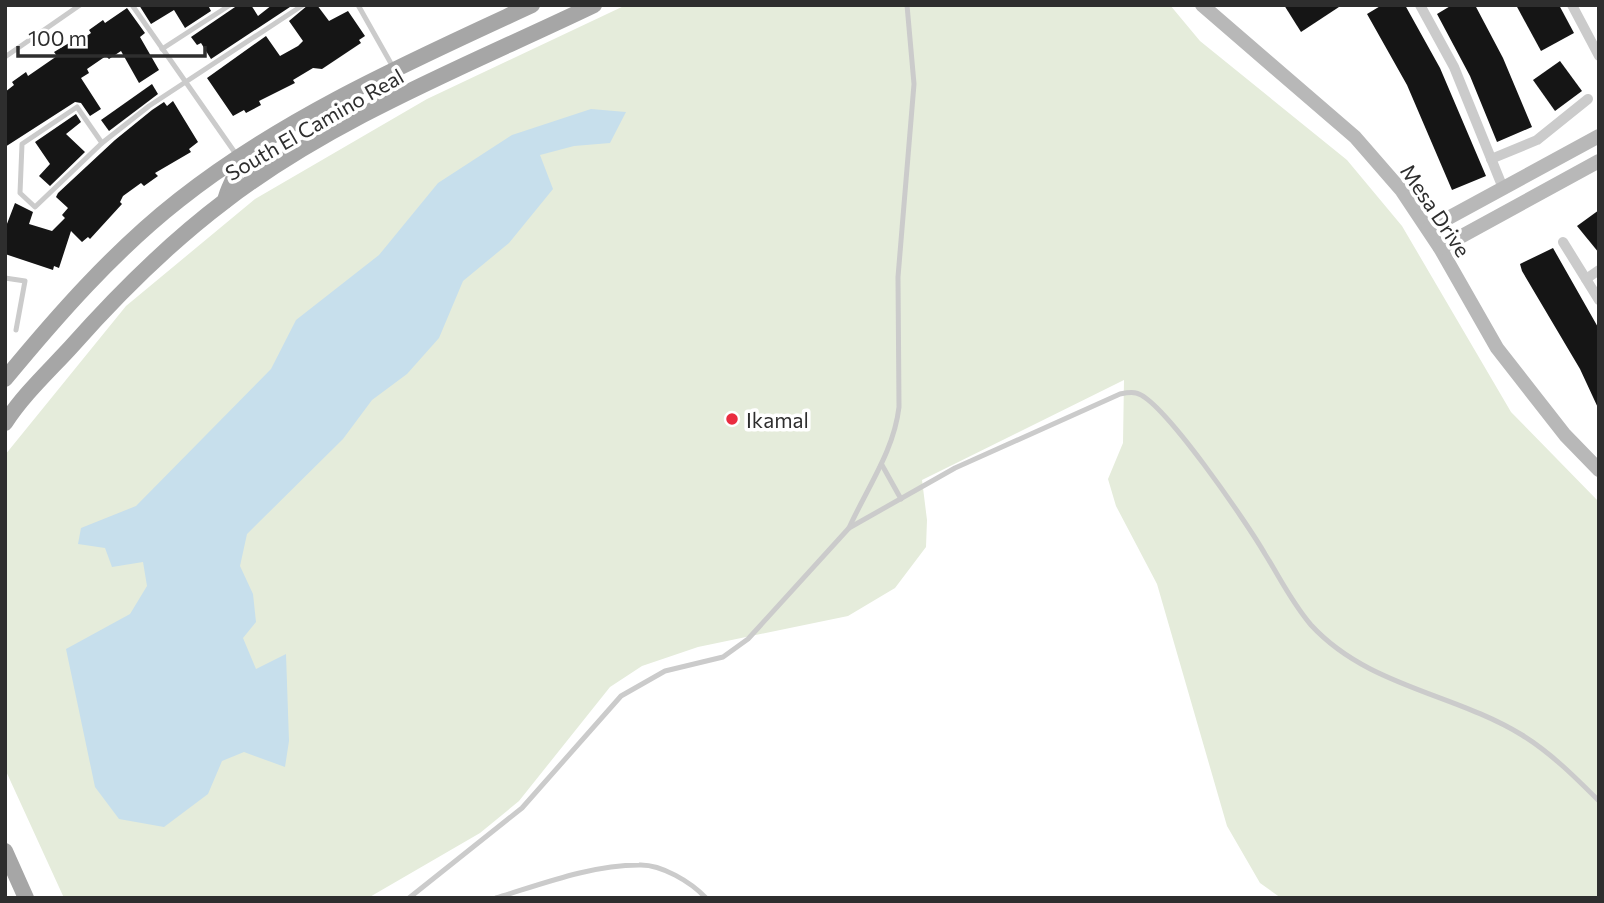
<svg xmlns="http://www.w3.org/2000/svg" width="1604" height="903" font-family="Commissioner,sans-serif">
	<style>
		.green { fill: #e5ecdb }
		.water { fill: #c7dfec }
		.building { fill: #151515 }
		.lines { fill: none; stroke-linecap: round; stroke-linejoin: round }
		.lane { stroke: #cbcbcb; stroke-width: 5 }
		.street { stroke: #cbcbcb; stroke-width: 10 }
		.secondary { stroke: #b8b8b8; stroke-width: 14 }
		.primary { stroke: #a6a6a6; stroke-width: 16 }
		.poi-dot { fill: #ea2c40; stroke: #fff; stroke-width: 2.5 }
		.labels { text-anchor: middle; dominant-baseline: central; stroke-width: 7; stroke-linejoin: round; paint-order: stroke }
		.street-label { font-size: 21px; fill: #2e2e2e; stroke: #fff }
		.poi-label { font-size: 21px; fill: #2e2e2e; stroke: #fff; text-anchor: start }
	</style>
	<rect width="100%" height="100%" fill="#fff"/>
	<path class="green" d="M626,5H1170L1200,41L1347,160L1402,226L1511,412L1599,502V898H1281L1260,883L1227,826L1157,584L1116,506L1108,479L1123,443L1124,380L922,480L927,520L926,547L895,588L848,616L698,647L642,666L610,687L519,801L480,833L368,898H64L5,769V455L126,306L255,199L427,99Z"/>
	<path class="water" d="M591,109L626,112L610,143L574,146L540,155L553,189L509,243L463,281L439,338L407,374L372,400L343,439L247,534L240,566L253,594L256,622L243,638L256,669L286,654L289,741L285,767L244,752L222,761L208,794L164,827L119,819L95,787L66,649L130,614L147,586L143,562L112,567L105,548L78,544L81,528L136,506L271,369L296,320L379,255L438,183L512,135Z"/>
	<g class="building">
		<path d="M139,5H208L211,11L185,28L174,10L151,24Z"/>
		<path d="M238,5H251L258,16L272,5H293L211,59L201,43L197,45L191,37Z"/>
		<path d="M308,5H317L329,21L348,11L365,36L359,40L361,43L322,69L313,68L293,80L295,83L259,101L261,105L246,113L244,110L233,116L207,78L266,36L280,56L298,46L303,41L289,21Z"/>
		<path d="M1284,5H1342L1301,32Z"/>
		<path d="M1382,5H1405L1440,68L1486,176L1452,190L1407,85L1367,14Z"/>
		<path d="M1452,5H1475L1503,58L1532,127L1497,142L1470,76L1437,14Z"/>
		<path d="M1516,5H1559L1574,33L1541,51Z"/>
		<path d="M127,8L145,33L140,37L159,70L139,83L121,51L109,59L106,56L87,69L89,73L81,78L101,109L90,116L81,103L75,102L5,147V92L14,85L12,82L26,72L28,76L57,56L54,52L69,43L71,47L91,33L89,30L103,20L105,23Z"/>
		<path d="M1560,61L1582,91L1555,111L1533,80Z"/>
		<path d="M152,84L158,94L109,131L101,120Z"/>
		<path d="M173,101L198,142L189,149L191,152L155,173L158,176L144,186L141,183L123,196L120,202L122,204L90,239L88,237L82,242L71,231L59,268L54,266L53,270L5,254V229L15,203L33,212L29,224L52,231L65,218L62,215L68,208L56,197L58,193L115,140L152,110L164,102L167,106Z"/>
		<path d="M76,114L81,122L66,134L85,152L50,186L39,176L50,164L35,142Z"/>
		<path d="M1599,210V253L1577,226Z"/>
		<path d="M1553,248L1599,329V410L1580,369L1522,271L1520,264Z"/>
	</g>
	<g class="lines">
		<g class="lane">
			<path d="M132,5L238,157"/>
			<path d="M358,5L393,67"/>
			<path d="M162,49L230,5"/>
			<path d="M5,57L80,5"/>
			<path d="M77,107L102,143L35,207L20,193L22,144Z"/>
			<path d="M102,143L149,106L303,5"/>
			<path d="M5,278L25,281L16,330"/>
			<path d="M882,465L901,499"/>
			<path d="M849,528C867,488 894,451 899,407L898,277L914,84L907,5"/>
			<path d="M409,898L522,808L621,696L665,671L723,657L748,639L849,528L955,468L1120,394C1125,393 1132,392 1136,393C1162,398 1249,526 1265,554C1280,578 1292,603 1311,625C1368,687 1454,693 1522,735C1551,753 1575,777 1599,801"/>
			<path d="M496,898C542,884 591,865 639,865C661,864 691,882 706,898"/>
		</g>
		<g class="street">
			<path d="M1420,5L1454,67L1503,188"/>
			<path d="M1572,5L1599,56"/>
			<path d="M1491,159L1537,140L1588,99"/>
			<path d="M1563,242L1599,300"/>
			<path d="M1586,279L1599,270"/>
		</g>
		<g class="secondary">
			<path d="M1202,5L1355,137L1402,191L1440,248L1497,348L1565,435L1599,470"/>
			<path d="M1428,229L1599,136"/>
			<path d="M1440,248L1599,161"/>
		</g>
		<g class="primary">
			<path d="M225,201C228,185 238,176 239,159"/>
			<path d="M5,379C57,316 114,251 179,200C284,117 411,61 532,5"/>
			<path d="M5,423C23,395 49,371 71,347C118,294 168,244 225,201C335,117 469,65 594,5"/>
			<path d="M5,851L26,898"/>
		</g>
	</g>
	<circle class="poi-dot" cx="732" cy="419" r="7"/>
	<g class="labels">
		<g class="street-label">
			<text transform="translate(314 124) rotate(-30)">South El Camino Real</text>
			<text transform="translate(1436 210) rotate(56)">Mesa Drive</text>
		</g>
		<g class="poi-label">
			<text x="746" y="419">Ikamal</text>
		</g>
	</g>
	<rect width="1604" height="903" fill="none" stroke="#2e2e2e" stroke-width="14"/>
	<path d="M18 46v10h187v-10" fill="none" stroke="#2e2e2e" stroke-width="3.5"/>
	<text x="28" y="46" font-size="21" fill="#2e2e2e" stroke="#ffffff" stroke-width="5" paint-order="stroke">100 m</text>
</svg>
